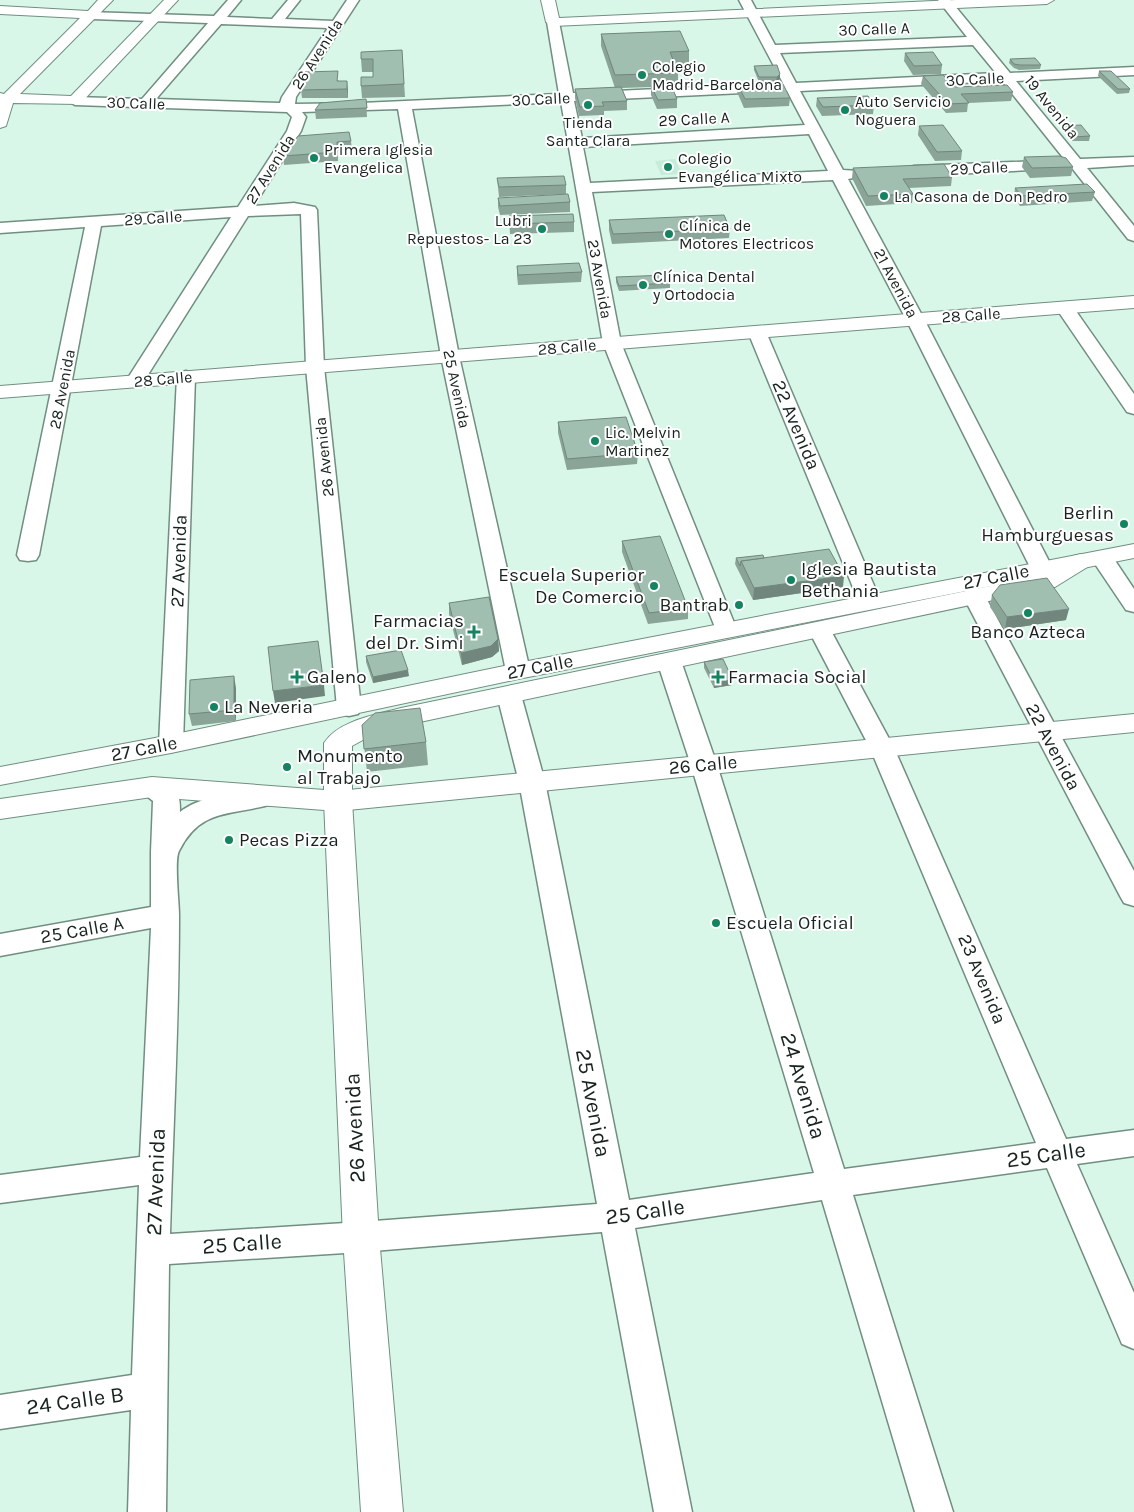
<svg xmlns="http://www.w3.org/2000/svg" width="1134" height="1512" font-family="Karla,sans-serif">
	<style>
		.built { fill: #c5edda }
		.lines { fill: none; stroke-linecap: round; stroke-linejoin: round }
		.street-casing { stroke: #718e81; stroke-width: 3 }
		.secondary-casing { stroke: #718e81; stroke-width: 2 }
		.primary-casing { stroke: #718e81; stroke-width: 2 }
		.street { fill: #fff; fill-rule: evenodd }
		.secondary { fill: #fff; fill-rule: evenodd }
		.primary { fill: #fff; fill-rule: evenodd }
		.wall { fill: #8aa498 }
		.shaded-wall { fill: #71867c }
		.building { fill: #a1bfb1; stroke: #71867c }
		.poi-dot { fill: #138360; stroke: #fff; stroke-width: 2 }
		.labels { text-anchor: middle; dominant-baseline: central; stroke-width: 4; stroke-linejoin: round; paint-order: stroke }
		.far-street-label { font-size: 16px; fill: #18231e; stroke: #fff }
		.far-poi-label { font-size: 16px; fill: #18231e; stroke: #fff; text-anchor: start }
		.street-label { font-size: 19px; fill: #18231e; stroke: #fff }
		.poi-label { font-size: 19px; fill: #18231e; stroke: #fff; text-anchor: start }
		.near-street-label { font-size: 22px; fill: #18231e; stroke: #fff }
	</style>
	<rect width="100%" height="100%" fill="#d8f7e9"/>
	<path class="built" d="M675,159L682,174L661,175L655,161Z"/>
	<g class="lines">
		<g class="street-casing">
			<g id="street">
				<path d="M228,0H241L227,17L272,19L288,0H300L285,19L333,21L347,0H359L296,97L295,104L361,103L559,94L547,22L553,18L559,22L573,93L783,83L739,0H751L775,45L967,37L938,0H950L1010,73L1134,67V75L1016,81L1080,159L1134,157V165L1087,168L1134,226V241L1128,239L1072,168L914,176L909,174L906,171L909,168L914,166L1065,160L1002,81L800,91L843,170L859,171L862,174L859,177L848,179L924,319L1053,569L1050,574L1042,576L1034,574L1031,569L906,319L833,180L592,192L621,343L737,630L734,635L726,637L718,635L603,343L561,102L412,109L459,356L530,671L526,676L518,678L510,676L506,671L441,356L398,109L302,112L306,117L301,131L254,206L294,203L315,207L317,210L324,367L361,708L358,714L349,716L340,714L337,708L306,367L301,214L248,216L144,381L142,385L135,387L128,385L126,381L231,217L101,226L39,555L36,560L28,561L20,560L17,555L85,227L0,233V223L238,207L287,131L292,117L287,112L75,105L68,101L75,97L142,99L208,23L92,19L88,18L86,15L88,12L214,16ZM221,24L328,28L282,97L280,103L156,99ZM973,45L996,73L796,83L780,53ZM787,91L805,125L582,138L574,101ZM809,134L828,171L590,183L583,147Z"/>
				<path d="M1065,303L1071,304L1134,394V414L1127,412L1056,308L1059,304Z"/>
				<path d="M757,327L763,328L766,332L881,602L878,607L870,609L862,607L859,602L748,332L751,328Z"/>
				<path d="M186,371L193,373L195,377L183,744L180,750L171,752L162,750L159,744L177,377L179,373Z"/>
				<path d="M1102,552L1110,553L1134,589V612L1126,610L1091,558L1094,553Z"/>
				<path d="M974,589L982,591L985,596L1134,871V906L1124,903L1120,896L963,596L966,591Z"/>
				<path d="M819,622L827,624L830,629L894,748L1066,1139L1134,1130V1156L1077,1164L1134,1293V1349L1122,1344L1047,1168L853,1195L953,1512H915L822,1200L635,1228L692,1512H654L602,1232L361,1252L169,1264L166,1512H128L131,1410L0,1429V1395L132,1375L139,1185L0,1203V1175L140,1157L151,928L0,956V934L151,907V852L153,801L143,793L139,787L143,781C155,777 172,783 178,796C180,800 180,807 180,812C198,797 250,785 272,792L276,798L272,804C232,816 201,807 179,851C174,860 179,902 179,915C179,1022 173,1128 170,1234L361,1222L597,1204L519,782L497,695L501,690L509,687L517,690L521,695L545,782L629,1200L814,1173L691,765L657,661L661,656L669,654L677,656L681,661L717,765L844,1169L1036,1143L870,748L808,629L811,624Z"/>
			</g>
		</g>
		<g class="secondary-casing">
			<g id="secondary">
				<path d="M98,0H113L20,94L71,96L164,0H178L80,104L13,103L6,126L0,128V93L4,94L80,18L0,14V6L88,11Z"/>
				<path d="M541,0H555L559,18L956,0H1054L1047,4L553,26L546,22Z"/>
				<path d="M1134,296V308L0,398V386Z"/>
				<path d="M1081,554L1089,556L1093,561L1089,566L1055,587L401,726L370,736L352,746V801L379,1237L403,1512H361L343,1237L324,801V743C339,720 376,715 401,708L1038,576L1073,556Z"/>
			</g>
		</g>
		<g class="primary-casing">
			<g id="primary">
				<path d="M1134,544V558L518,679L171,753L0,785V767L171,735L518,663Z"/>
				<path d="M1134,714V732L338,811L152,797L0,819V799L152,777L338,791Z"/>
			</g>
		</g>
		<use href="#street" class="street"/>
		<use href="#secondary" class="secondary"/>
		<use href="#primary" class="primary"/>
	</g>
	<g class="wall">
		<path d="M601,34L689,51V64H675L678,73V86H671L677,99V108L657,109L651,95V87L622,88L627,101V110L604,111V115L579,116L575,98V89L615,88L601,46Z"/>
		<path d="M402,50L405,97L362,98L361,86L373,77V72H362L361,59Z"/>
		<path d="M905,53L942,65L941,74L913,75L904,61Z"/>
		<path d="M1010,59L1041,65L1040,69L1019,70L1014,68L1009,63Z"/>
		<path d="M754,66L780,74V79L776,81L759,82L754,70Z"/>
		<path d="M1099,71L1130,89L1129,93L1117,94L1098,76Z"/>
		<path d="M923,76L955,87L1013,92L1011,101L968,103L967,112L946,113L921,84Z"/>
		<path d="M339,80L338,81L348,90V98H302L301,90Z"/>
		<path d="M737,83L790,98L789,106L744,108L737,92Z"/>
		<path d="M817,98L874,105L873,114L822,116L816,106Z"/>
		<path d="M366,99L367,117L316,119L315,110Z"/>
		<path d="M919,126L962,151L961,160L935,161L918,135Z"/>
		<path d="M1063,126L1090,136L1089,141H1072L1062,130Z"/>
		<path d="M298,136L351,141L352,150L338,151V161L284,165L283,156Z"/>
		<path d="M1024,157L1073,167L1071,176L1030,178L1022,167Z"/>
		<path d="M853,168L952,177L951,186L909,188L913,194L912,203L866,206L852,178Z"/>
		<path d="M497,178L566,185V194L499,197Z"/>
		<path d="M1015,188L1095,192L1092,201L1020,206L1014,197Z"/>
		<path d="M498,198L570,202V212L500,215L498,207Z"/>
		<path d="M509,216L574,222V232L510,234Z"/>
		<path d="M609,220L730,229L729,238L612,244L609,230Z"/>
		<path d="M517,266L582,272L581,282L518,285L517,276Z"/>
		<path d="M616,277L670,283V288L619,291L616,282Z"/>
		<path d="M558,422L638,453L637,464L567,470L558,433Z"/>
		<path d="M622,541L688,608V619L648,624L622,552Z"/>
		<path d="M736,558H764L843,587L753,600L735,564Z"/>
		<path d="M992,595L1066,620L1005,629L990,607Z"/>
		<path d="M449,603L498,639L499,651L492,657L462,665L449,614Z"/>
		<path d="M366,656L409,676L373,683L366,662Z"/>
		<path d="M704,662L733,680L732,685L714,688L704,668Z"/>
		<path d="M236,688V721L192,726L189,714Z"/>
		<path d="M362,725L426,742L428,765L367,772Z"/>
	</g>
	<g class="shaded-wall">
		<path d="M780,74V79L776,81L777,77Z"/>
		<path d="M347,81L348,90V98L347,89Z"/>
		<path d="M844,576L843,587L753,600L754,588Z"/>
		<path d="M1069,609L1066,620L1005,629L1007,617Z"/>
		<path d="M498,639L499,651L492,657L462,665L461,653Z"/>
		<path d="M408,670L409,676L373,683V677Z"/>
		<path d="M234,676L236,688V721L234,710Z"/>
		<path d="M733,680L732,685L714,688V682Z"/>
		<path d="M324,685L325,696L275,703L273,691Z"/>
	</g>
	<g class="building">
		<path d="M680,31L689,51L670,52L678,73L615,75L601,34Z"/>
		<path d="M402,50L404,84L361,86V77H373V59H361V52Z"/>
		<path d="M933,52L942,65L914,66L905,53Z"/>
		<path d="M1035,58L1041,65H1020L1014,64L1010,59Z"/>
		<path d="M777,65L780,74L777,77H759L754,66Z"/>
		<path d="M338,71L337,81H347V89L301,90L304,72Z"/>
		<path d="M1099,71H1111L1130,89H1118Z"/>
		<path d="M943,75L955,87L1007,85L1013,92L961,94L969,103L948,104L923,76Z"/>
		<path d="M778,81L783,84L790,98L745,99L737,83Z"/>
		<path d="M671,85L677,99L658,100L651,86Z"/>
		<path d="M621,87L627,101L602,102L604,106L580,107L575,89Z"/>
		<path d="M868,96L874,105L823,107L817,98Z"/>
		<path d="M366,99L367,108L315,110L320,103Z"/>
		<path d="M943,125L962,151L937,152L919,126Z"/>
		<path d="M1081,125L1090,136L1073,137L1063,126Z"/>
		<path d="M349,132L351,141L337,142V152L283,156L298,136Z"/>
		<path d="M1059,156L1066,158L1073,167L1032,168L1024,157Z"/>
		<path d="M944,164L952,177L903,179L913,194L868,196L853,168Z"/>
		<path d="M564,176L566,185L499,187L497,178Z"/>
		<path d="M1087,184L1095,192L1022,196L1015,188Z"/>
		<path d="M568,194L570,202L500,206L498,198Z"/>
		<path d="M573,214L574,222L510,224L509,216Z"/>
		<path d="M724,215L730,229L613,234L609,220Z"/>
		<path d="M579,263L582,272L518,275L517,266Z"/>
		<path d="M667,275L670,283L619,286L616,277Z"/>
		<path d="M626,417L638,453L567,459L558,422Z"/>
		<path d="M660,536L688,608L649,613L622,541Z"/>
		<path d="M829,549L844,576L754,588L741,561Z"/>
		<path d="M763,555L764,558L741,561L740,566L736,558Z"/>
		<path d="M1047,578L1069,609L1007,617L992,595L1000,585Z"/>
		<path d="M489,597L498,639L491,646L461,653L449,603Z"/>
		<path d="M318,641L324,685L273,691L268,647Z"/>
		<path d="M401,650L408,670L373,677L366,656Z"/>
		<path d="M723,659L733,680L714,682L704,662Z"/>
		<path d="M234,676V710L189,714L190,680Z"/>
		<path d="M420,708L426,742L364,749L362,725L375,713Z"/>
	</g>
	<g class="poi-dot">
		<circle cx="642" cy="75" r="5"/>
		<circle cx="588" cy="105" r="5"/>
		<circle cx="845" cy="110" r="5"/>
		<circle cx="314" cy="158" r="5"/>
		<circle cx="668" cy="167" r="5"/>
		<circle cx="884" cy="196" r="5"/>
		<circle cx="542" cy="229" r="5"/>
		<circle cx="669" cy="234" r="5"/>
		<circle cx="643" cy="285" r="5"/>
		<circle cx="595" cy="441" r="5"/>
		<circle cx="1124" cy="524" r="5"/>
		<circle cx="791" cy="580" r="5"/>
		<circle cx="654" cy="586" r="5"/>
		<circle cx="739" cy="605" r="5"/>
		<circle cx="1028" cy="613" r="5"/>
		<path d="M471.5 624.5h5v5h5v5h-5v5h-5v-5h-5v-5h5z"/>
		<path d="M294.5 669.5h5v5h5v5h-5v5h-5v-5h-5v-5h5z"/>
		<path d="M715.5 669.5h5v5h5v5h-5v5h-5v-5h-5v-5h5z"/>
		<circle cx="214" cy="707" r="5"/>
		<circle cx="287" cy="767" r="5"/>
		<circle cx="229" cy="840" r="5"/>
		<circle cx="716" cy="923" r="5"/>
	</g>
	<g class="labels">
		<g class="far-street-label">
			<text transform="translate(874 29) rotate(-2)">30 Calle A</text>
			<text transform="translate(317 54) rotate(-57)">26 Avenida</text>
			<text transform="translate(975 79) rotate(-3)">30 Calle</text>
			<text transform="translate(541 99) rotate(-3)">30 Calle</text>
			<text transform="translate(136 103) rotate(2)">30 Calle</text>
			<text transform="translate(1052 107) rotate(51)">19 Avenida</text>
			<text transform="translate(694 119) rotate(-3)">29 Calle A</text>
			<text transform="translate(979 168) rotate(-3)">29 Calle</text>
			<text transform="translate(270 169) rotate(-58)">27 Avenida</text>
			<text transform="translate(153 218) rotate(-4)">29 Calle</text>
			<text transform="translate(600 279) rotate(80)">23 Avenida</text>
			<text transform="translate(896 283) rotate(62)">21 Avenida</text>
			<text transform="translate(971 315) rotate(-4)">28 Calle</text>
			<text transform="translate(567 347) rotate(-5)">28 Calle</text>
			<text transform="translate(163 379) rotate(-5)">28 Calle</text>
			<text transform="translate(62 389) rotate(-79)">28 Avenida</text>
			<text transform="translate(457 389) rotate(78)">25 Avenida</text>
			<text transform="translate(324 457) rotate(-96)">26 Avenida</text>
		</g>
		<g class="far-poi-label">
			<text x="652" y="66">Colegio<tspan x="652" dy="18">Madrid-Barcelona</tspan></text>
			<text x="855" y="101">Auto Servicio<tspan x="855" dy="18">Noguera</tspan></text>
			<text x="588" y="122" text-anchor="middle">Tienda<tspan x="588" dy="18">Santa Clara</tspan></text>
			<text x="324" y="149">Primera Iglesia<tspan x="324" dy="18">Evangelica</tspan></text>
			<text x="678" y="158">Colegio<tspan x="678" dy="18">Evangélica Mixto</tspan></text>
			<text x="894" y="196">La Casona de Don Pedro</text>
			<text x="532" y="220" text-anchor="end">Lubri<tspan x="532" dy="18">Repuestos- La 23</tspan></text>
			<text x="679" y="225">Clínica de<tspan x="679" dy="18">Motores Electricos</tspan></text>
			<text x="653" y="276">Clínica Dental<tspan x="653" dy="18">y Ortodocia</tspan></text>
			<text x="605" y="432">Lic. Melvin<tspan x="605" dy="18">Martinez</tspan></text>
		</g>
		<g class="street-label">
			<text transform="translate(796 425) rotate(67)">22 Avenida</text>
			<text transform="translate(179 561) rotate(-88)">27 Avenida</text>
			<text transform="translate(996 577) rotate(-11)">27 Calle</text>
			<text transform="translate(540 667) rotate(-11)">27 Calle</text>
			<text transform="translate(1053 747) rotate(62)">22 Avenida</text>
			<text transform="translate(144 749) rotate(-11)">27 Calle</text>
			<text transform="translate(703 765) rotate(-5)">26 Calle</text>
			<text transform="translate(82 930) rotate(-10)">25 Calle A</text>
			<text transform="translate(982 979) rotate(67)">23 Avenida</text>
		</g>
		<g class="poi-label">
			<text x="1114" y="513" text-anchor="end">Berlin<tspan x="1114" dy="22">Hamburguesas</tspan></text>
			<text x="801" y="569">Iglesia Bautista<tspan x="801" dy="22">Bethania</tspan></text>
			<text x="644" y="575" text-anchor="end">Escuela Superior<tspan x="644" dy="22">De Comercio</tspan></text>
			<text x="729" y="605" text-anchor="end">Bantrab</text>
			<text x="464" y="621" text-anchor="end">Farmacias<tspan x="464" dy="22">del Dr. Simi</tspan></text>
			<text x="1028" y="632" text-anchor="middle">Banco Azteca</text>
			<text x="307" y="677">Galeno</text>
			<text x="728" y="677">Farmacia Social</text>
			<text x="224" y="707">La Neveria</text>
			<text x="297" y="756">Monumento<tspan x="297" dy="22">al Trabajo</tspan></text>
			<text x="239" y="840">Pecas Pizza</text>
			<text x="726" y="923">Escuela Oficial</text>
		</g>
		<g class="near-street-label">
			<text transform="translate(803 1086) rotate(73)">24 Avenida</text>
			<text transform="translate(593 1103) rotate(79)">25 Avenida</text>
			<text transform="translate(355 1128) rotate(-93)">26 Avenida</text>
			<text transform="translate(1046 1155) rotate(-8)">25 Calle</text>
			<text transform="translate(156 1182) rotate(-88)">27 Avenida</text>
			<text transform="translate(645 1212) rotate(-8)">25 Calle</text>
			<text transform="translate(242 1244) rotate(-4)">25 Calle</text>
			<text transform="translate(75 1401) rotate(-8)">24 Calle B</text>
		</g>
	</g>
</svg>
